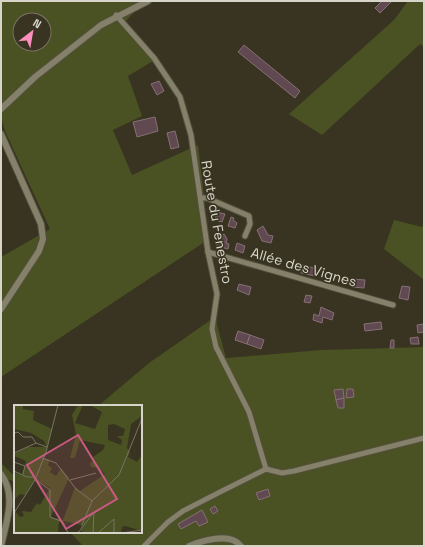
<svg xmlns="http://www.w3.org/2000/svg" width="425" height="547" font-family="'Space Grotesk',sans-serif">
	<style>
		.green { fill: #4a5122; fill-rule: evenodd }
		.building { fill: #604950; stroke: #876f76 }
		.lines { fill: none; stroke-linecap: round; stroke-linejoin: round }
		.minor-casing { stroke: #53503f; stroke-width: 7 }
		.tertiary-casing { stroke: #53503f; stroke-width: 8 }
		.minor { stroke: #85806a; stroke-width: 5 }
		.tertiary { stroke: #85806a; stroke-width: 6 }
		.labels { text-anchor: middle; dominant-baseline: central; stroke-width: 3; stroke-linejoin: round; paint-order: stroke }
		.street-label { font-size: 14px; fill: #d7d5c9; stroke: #383421 }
		.inset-road { fill: none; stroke: #787464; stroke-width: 1 }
		.view { fill: #c95a82; fill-opacity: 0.15; stroke: #c95a82; stroke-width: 2 }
		.inset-edge { fill: none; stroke: #d7d5c9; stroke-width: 2 }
	</style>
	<rect width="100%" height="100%" fill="#383421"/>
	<g class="green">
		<path d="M1,1H144L126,21L158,58L128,76L142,116L113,130L132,175L198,145L209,239L1,377V257L50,229L5,131L1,117ZM20,20H44V44H20Z"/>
		<path d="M408,1H424V47L420,44L322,135L289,114L394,20Z"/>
		<path d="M394,220L422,227L424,222V280L384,249Z"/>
		<path d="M215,317L226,358L321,350L424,347V546H83L70,532H141V406H98L149,363Z"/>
		<path d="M1,463L15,477V482L1,476Z"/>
	</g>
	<g class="building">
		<path d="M382,1H392L380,13L375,8Z"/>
		<path d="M244,45L300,91L295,98L238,52Z"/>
		<path d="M159,81L164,91L157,95L151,84Z"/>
		<path d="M155,117L158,131L137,137L133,122Z"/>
		<path d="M175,131L179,147L171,149L167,133Z"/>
		<path d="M217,212L225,214L222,222L215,220Z"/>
		<path d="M231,217L234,218L233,220L237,223L235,228L228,226Z"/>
		<path d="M263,226L268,235L273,236L271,243L262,241L257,230Z"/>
		<path d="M224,234L227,239L226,243L229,244L228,249L217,246L218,237Z"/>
		<path d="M237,243L245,246L243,253L235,250Z"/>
		<path d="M303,265L317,269L315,276L301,273Z"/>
		<path d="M352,279L365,280L364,288L352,287Z"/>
		<path d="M239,284L251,287L249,295L237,290Z"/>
		<path d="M402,286L410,287L408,300L399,298Z"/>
		<path d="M306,295L312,296L310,303L304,302Z"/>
		<path d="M321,307L334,313L332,320L323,317L322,323L313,320L314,314L319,316Z"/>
		<path d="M381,322L382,329L365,331L364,324Z"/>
		<path d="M424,324V332L418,333L417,325Z"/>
		<path d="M238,331L250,335L247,344L235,340Z"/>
		<path d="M250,335L264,340L261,349L247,344Z"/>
		<path d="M418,337L419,344H411L410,338Z"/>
		<path d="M391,340H394V348H390Z"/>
		<path d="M343,389L344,398L336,400L334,390Z"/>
		<path d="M347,389H353L354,397L346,398Z"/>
		<path d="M344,398V408H338L336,400Z"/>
		<path d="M268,489L270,496L259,500L256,493Z"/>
		<path d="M215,506L218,511L213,514L210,509Z"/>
		<path d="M202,510L208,522L199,526L196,521L181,529L178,524Z"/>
	</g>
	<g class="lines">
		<g class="minor-casing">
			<g id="minor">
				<path d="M116,15L154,58L180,97L191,135L208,252L217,294L212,329L216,347L249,412L266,469"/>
				<path d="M201,198H207L249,216L250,224L245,236"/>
				<path d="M208,252L393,305"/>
				<path d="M144,546L168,522L183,511L222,491L266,469L282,473L294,471L424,438"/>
			</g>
		</g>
		<g class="tertiary-casing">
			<g id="tertiary">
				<path d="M1,109L35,77L101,25L148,1"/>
				<path d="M1,134L41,224L43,239L39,251L1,309"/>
				<path d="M1,474C17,495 6,523 1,546"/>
				<path d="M189,546C202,541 230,532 241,546"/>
			</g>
		</g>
		<use href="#minor" class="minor"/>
		<use href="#tertiary" class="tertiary"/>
	</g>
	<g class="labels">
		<g class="street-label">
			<text transform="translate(217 222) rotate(80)">Route du Fenestro</text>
			<text transform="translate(304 267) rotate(16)">Allée des Vignes</text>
		</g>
	</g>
	<g transform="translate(14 405)">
		<rect width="128" height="128" fill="#383421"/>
		<path d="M0,0H9V4L20,6L19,15L38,24L30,53L36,55L34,60L38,63L36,67L42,71L47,63L55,73L37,112L49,115L61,82L66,86L91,69L84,63L77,62L76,58L79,56V52L89,45L91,40L66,35L61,53H56L62,30L58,10L64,0H69L61,18L81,24L88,7L76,0H128V11L117,19L113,43L116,47L114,52L123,57L128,50V126L111,121L108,122L107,128H73L67,126V120L50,116L45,117L44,128H0V105L6,112L10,111L8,106L17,107L23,98L26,100L36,83L23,75L20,76L11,90L6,89L0,95V67L8,70L12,56L0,51V49L13,42H33L30,36L17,28L0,24ZM100,19L111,24L109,31H103L108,35L107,40L94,35V20Z" fill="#4a5122" fill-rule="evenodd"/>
		<path class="inset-road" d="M26,0H41M0,28L4,27L9,32H18L22,38M0,48L22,38L33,42M28,53L42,58L62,84L78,96M0,57L11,61L9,69M0,66L13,72H21M21,74L36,85V112L49,117L54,128M56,75L82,68M0,108L21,75L32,47L44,0M68,120L78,96L105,70L127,16L128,8M64,128L80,107L79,128M84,128L100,114V127M108,128L128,125"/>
		<path class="view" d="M64,30L103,94L52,124L13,60Z"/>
		<rect width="128" height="128" class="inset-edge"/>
	</g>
	<rect width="425" height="547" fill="none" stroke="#d7d5c9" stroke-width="4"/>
	<g transform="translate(32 32) rotate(31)"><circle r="19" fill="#383421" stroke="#787464"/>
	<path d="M0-3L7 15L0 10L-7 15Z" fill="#fe8ebc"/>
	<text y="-6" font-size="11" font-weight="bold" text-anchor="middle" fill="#d7d5c9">N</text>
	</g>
</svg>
